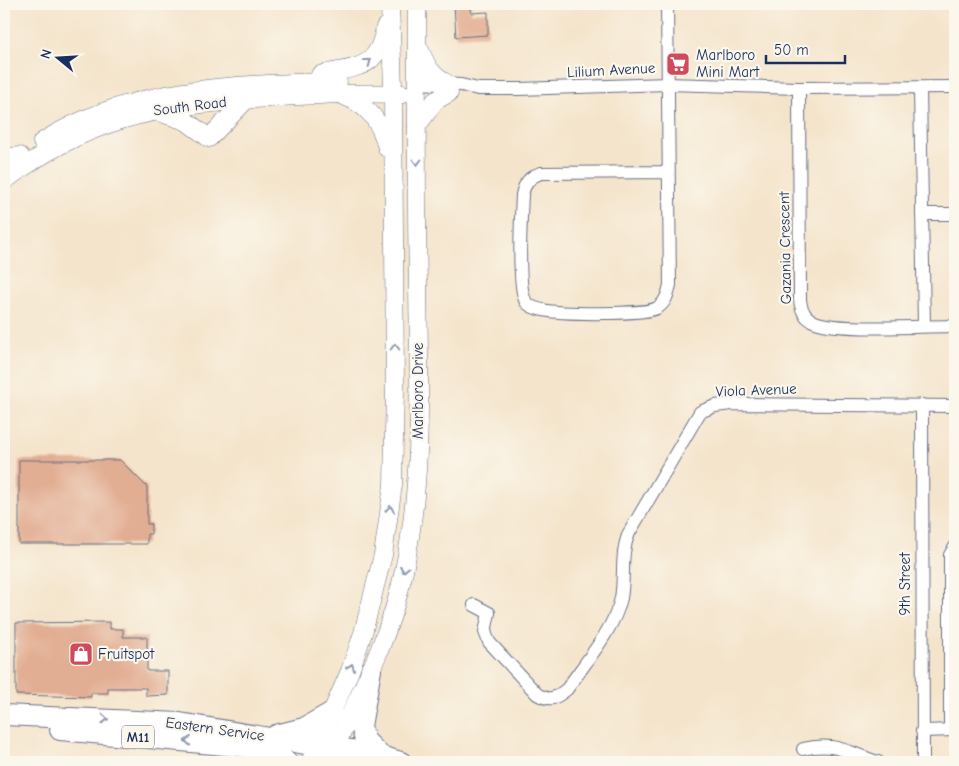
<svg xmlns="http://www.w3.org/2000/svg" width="959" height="766" font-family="'Comic Neue',sans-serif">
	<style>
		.building { fill: #e2ae93 }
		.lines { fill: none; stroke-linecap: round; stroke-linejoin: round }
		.street-casing { stroke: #676e84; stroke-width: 14 }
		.secondary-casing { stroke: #676e84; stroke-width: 19 }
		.primary-casing { stroke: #676e84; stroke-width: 22 }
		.street { stroke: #fff; stroke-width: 12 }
		.secondary { stroke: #fff; stroke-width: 18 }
		.primary { stroke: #fff; stroke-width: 20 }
		.oneway { stroke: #8d97ae }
		.labels { text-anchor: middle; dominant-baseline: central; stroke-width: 4.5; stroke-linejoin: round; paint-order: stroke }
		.shield { fill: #fbf7ec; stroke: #5e6b89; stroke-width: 1 }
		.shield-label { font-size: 14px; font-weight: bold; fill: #1b2f5e }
		.poi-label { font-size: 15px; fill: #1b2f5e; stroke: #fbf7ec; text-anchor: start }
		.street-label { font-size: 15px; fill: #1b2f5e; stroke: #fbf7ec }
	</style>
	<rect width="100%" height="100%" fill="#fbf7ec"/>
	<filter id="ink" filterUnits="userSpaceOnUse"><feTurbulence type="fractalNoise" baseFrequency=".02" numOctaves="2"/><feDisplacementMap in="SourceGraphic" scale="10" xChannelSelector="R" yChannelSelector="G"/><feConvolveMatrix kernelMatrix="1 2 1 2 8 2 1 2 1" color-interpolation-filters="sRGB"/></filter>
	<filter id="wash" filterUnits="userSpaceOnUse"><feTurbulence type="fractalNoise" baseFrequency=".0096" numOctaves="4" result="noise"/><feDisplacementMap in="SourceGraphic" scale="20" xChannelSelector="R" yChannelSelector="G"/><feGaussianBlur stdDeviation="1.12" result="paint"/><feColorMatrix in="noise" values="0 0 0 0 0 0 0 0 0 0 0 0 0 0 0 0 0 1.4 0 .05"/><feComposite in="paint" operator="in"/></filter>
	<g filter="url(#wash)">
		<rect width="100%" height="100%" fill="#f4e4cb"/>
		<g id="blocks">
			<g class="building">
				<path d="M454,4H471V13L488,12V35L456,37Z"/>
				<path d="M19,460H120L147,487V524H151V534H147V544H19Z"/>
				<path d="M110,622V629H123V637H147V671H168V695L146,696V688H108V693H91V697L16,695V623Z"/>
			</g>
		</g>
	</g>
	<g filter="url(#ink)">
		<use href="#blocks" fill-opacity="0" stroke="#676e84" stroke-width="1"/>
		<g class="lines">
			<g class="street-casing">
				<g id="street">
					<path d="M667,4L670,285C668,293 666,303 657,308C646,315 559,314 543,310C537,309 530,307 526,302C517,289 521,214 522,195C524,184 530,176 541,173L668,172"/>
					<path d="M416,83L461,85L478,89H519L667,84L799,88L955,87"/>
					<path d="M799,88L800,300C801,309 804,317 813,321C835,332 926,326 955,326"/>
					<path d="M920,88L924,326"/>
					<path d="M922,214H955"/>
					<path d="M922,405L923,762"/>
					<path d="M474,605L489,613L485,632L489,642L537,694C550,702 556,698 567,689C584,664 615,628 621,598C625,576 620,554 629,533L700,412L715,406L732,404L955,406"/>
					<path d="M950,730V555L955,547"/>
					<path d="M922,731L955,730"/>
					<path d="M803,749C834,741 849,753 878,762"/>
				</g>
			</g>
			<g class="secondary-casing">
				<g id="secondary">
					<path d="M419,48C426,65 431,76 448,84"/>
					<path d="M320,75C356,66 378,71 385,27"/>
					<path d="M344,96C369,106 381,122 387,148"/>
					<path d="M158,112L186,121L209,138L246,100"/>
					<path d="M417,126L435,101L449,93"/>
					<path d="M42,142C128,86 239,84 338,82"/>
					<path d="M4,158L20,156"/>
					<path d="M4,181C88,118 154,107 255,99C304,95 354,92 403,94"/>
					<path d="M310,762L350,671L363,633L383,555L393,485L395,388L393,89L390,4"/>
					<path d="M328,762C356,701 389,641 403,575C424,479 419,381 418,284C416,191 417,97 417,4"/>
				</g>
			</g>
			<g class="primary-casing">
				<g id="primary">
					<path d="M371,670L361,726L365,740L379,754"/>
					<path d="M4,715L180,723L317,746L367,752L401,762"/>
					<path d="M60,730L268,749"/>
					<path d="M276,735L304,728L332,712"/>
					<path d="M272,749L287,762"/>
				</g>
			</g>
			<use href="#street" class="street"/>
			<use href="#secondary" class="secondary"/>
			<use href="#primary" class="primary"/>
		</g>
		<defs><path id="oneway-chevron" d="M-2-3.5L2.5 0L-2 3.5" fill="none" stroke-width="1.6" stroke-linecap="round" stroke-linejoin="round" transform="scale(1.25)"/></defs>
		<g class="oneway">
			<use href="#oneway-chevron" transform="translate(368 62) rotate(-37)"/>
			<use href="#oneway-chevron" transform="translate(417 162) rotate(90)"/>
			<use href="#oneway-chevron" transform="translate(395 347) rotate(-90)"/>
			<use href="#oneway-chevron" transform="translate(390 509) rotate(-83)"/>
			<use href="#oneway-chevron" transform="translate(404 569) rotate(101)"/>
			<use href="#oneway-chevron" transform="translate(351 667) rotate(-70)"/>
			<use href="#oneway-chevron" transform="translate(105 719) rotate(3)"/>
			<use href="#oneway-chevron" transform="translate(188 741) rotate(-176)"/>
		</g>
	</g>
	<defs>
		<g id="supermarket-square" transform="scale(1.25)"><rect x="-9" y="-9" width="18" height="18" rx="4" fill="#d1495b" stroke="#fbf7ec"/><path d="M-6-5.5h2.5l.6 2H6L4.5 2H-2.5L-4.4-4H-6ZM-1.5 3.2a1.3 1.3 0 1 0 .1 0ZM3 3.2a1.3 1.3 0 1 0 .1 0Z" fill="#fff"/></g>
		<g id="shop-square" transform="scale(1.25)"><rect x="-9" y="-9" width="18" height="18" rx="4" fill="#d1495b" stroke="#fbf7ec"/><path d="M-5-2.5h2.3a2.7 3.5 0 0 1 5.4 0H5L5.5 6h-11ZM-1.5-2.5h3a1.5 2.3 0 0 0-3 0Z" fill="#fff"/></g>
	</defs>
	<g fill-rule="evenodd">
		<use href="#supermarket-square" x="678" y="64"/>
		<use href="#shop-square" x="81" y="654"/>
	</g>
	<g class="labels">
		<rect class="shield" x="122" y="725.5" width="32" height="23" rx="4"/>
		<g class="shield-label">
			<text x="138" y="737">M11</text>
		</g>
		<g class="poi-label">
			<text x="696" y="55">Marlboro<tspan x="696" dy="17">Mini Mart</tspan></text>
			<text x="98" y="654">Fruitspot</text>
		</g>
		<g class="street-label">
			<text transform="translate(611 70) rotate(-3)">Lilium Avenue</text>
			<text transform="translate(190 106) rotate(-7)">South Road</text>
			<text transform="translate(785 248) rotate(-91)">Gazania Crescent</text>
			<text transform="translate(756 390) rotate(-2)">Viola Avenue</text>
			<text transform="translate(418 391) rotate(-90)">Marlboro Drive</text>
			<text transform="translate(905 584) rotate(-90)">9th Street</text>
			<text transform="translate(215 729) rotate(8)">Eastern Service</text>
		</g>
	</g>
	<rect width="959" height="766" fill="none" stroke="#fbf7ec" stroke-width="20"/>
	<g transform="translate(58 58) rotate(288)" stroke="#fbf7ec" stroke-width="4" paint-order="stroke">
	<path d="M0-4L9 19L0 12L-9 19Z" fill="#1b2f5e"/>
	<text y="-8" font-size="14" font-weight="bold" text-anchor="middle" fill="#1b2f5e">N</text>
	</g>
	<path d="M766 55v8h79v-8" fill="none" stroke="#1b2f5e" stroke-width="2.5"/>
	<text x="774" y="55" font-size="15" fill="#1b2f5e" stroke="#fbf7ec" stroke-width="4" paint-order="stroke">50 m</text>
</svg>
